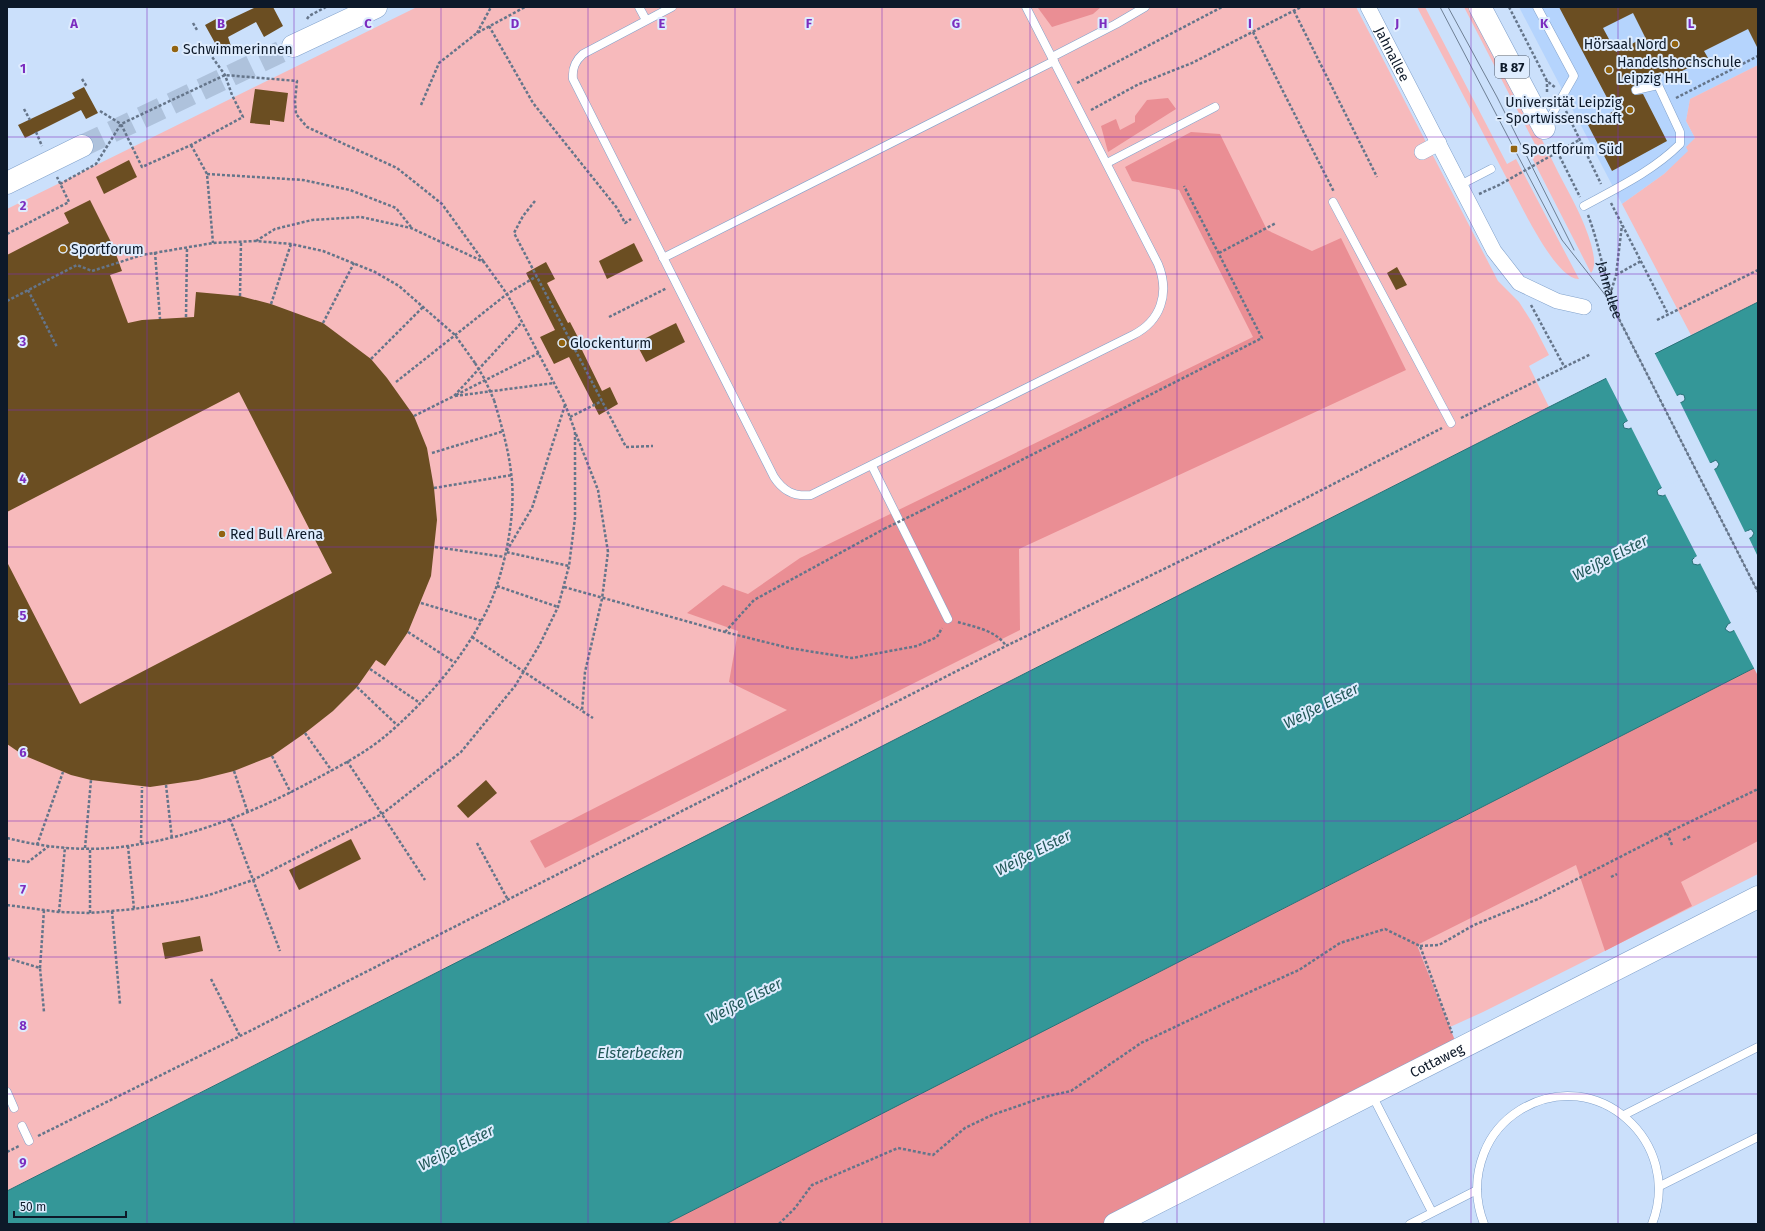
<svg xmlns="http://www.w3.org/2000/svg" width="1765" height="1231" font-family="'Fira Sans',sans-serif">
	<style>
		.built { fill: #b5d4fd }
		.green { fill: #f7babc }
		.forest { fill: #ea8e94 }
		.water { fill: #349798; stroke: #287177; fill-rule: evenodd }
		.pier { fill: #cbe0fb }
		.building { fill: #6b4e22; fill-rule: evenodd }
		.lines { fill: none; stroke-linecap: round; stroke-linejoin: round }
		.secondary-tunnel { stroke: #aec2dc; stroke-width: 22; stroke-dasharray: 22 11; stroke-linecap: butt }
		.lane-casing { stroke: #81a1cb; stroke-width: 9 }
		.street-casing { stroke: #81a1cb; stroke-width: 16 }
		.secondary-casing { stroke: #81a1cb; stroke-width: 23 }
		.primary-casing { stroke: #81a1cb; stroke-width: 23 }
		.path { stroke: #65758a; stroke-width: 2.5; stroke-dasharray: 3 2; stroke-linecap: butt }
		.lane { stroke: #fff; stroke-width: 8 }
		.street { stroke: #fff; stroke-width: 15 }
		.secondary { stroke: #fff; stroke-width: 22 }
		.primary { stroke: #fff; stroke-width: 22 }
		.tram { stroke: #6e7f94; stroke-width: 1 }
		.path-bridge { stroke: #65758a; stroke-width: 2.5; stroke-dasharray: 3 2; stroke-linecap: butt }
		.grid { fill: none; stroke: #7b2cbf; stroke-width: 1; stroke-opacity: 0.55 }
		.poi-dot { fill: #926411; stroke: #deecfe; stroke-width: 1.5 }
		.labels { text-anchor: middle; dominant-baseline: central; stroke-width: 4; stroke-linejoin: round; paint-order: stroke }
		.shield { fill: #deecfe; stroke: #4c5869; stroke-width: 1 }
		.shield-label { font-size: 13px; font-weight: bold; fill: #0d1929 }
		.poi-label { font-size: 14px; fill: #0d1929; stroke: #deecfe; text-anchor: start }
		.street-label { font-size: 14px; fill: #0d1929; stroke: #deecfe }
		.water-label { font-size: 15px; font-style: italic; fill: #215858; stroke: #deecfe }
		.grid-label { font-size: 13px; text-anchor: middle; font-weight: bold; fill: #7b2cbf; stroke: #deecfe; stroke-width: 4; stroke-linejoin: round; paint-order: stroke }
	</style>
	<rect width="100%" height="100%" fill="#cbe0fb"/>
	<path class="built" d="M1519,7H1758V65L1690,99L1686,121L1695,138L1689,151L1664,174L1622,204Z"/>
	<g class="green">
		<path d="M417,7H1356L1498,281L1519,302L1533,324L1549,355L1529,366L1549,407L7,1191V209Z"/>
		<path d="M1417,7H1425L1507,164L1516,159L1579,279C1561,280 1536,233 1528,219Z"/>
		<path d="M1464,7H1471C1500,62 1531,116 1558,172C1570,195 1584,219 1591,244C1593,253 1597,265 1591,273L1530,154L1538,150Z"/>
		<path d="M1758,65V302L1691,335L1622,204L1664,174L1688,151L1686,147L1695,138L1686,121L1690,99Z"/>
		<path d="M1758,676V874L1483,1012L1450,1027L1382,857Z"/>
	</g>
	<g class="forest">
		<path d="M1041,7H1101L1093,14L1052,27L1038,8Z"/>
		<path d="M1168,98L1176,109L1108,152L1101,126L1116,119L1120,130L1135,122V116L1147,100Z"/>
		<path d="M1191,132L1220,134L1267,230L1312,251L1341,238L1406,370L1019,549L1020,630L545,868L530,841L787,710L729,682L738,631L687,613L723,585L748,594L800,558L1253,337L1179,190L1132,181L1125,167Z"/>
		<path d="M1754,668L1758,676V841L1681,882L1692,906L1605,951L1576,865L1417,945L1458,1048L1112,1224H666Z"/>
	</g>
	<path class="water" d="M1758,302V609L1728,624L1725,629L1729,632H1731L1758,618V666L666,1224H7V1191L1549,407ZM1680,394L1684,395L1685,399L1684,401L1629,429L1624,428L1623,424L1625,422ZM1716,460L1719,464L1717,468L1663,496L1658,495L1657,491L1659,489ZM1751,529L1754,533L1752,537L1698,565L1693,564L1692,560L1694,558Z"/>
	<g class="pier">
		<path d="M1654,352L1677,396H1680L1626,424L1628,421L1605,376Z"/>
		<path d="M1682,400L1680,402L1710,463H1713L1660,490L1662,488L1631,427H1628Z"/>
		<path d="M1715,467L1714,469L1745,532L1748,531L1749,532L1695,559L1694,558L1697,556L1665,494H1662Z"/>
		<path d="M1750,536L1749,538L1758,557V611L1729,626L1731,623L1700,563H1697Z"/>
		<path d="M1758,616V668L1755,670L1734,630H1731Z"/>
	</g>
	<g class="building">
		<path d="M256,7H273L283,26L264,37L256,22L228,37L231,46L220,52L205,25L216,19L220,24Z"/>
		<path d="M1559,7H1758V49L1748,29L1704,51L1708,58L1666,79L1663,73L1645,82L1633,86L1631,89L1632,93L1635,95L1643,94L1667,141L1612,171L1588,125L1614,111ZM1633,13L1645,37L1616,52L1603,28Z"/>
		<path d="M84,87L98,113L86,119L81,110L25,138L18,125L75,98L72,93Z"/>
		<path d="M255,89L288,93L284,122L270,120V125L250,123Z"/>
		<path d="M129,160L137,177L104,194L96,177Z"/>
		<path d="M90,200L113,246L122,271L110,275L128,323L142,320L194,317L196,292L240,296L271,304L323,323L371,359L387,378L414,416L427,448L434,488L437,520L431,576L408,632L385,666L376,660L357,687L333,711L305,733L272,756L234,771L198,780L150,787L91,780L71,775L23,755L7,744V562L80,704L332,573L239,392L7,512V255L69,223L64,213Z"/>
		<path d="M634,243L643,261L607,279L599,261Z"/>
		<path d="M546,262L555,279L547,283L568,323L570,322L584,349L582,350L602,391L610,387L618,404L599,415L569,357L554,364L540,337L555,330L526,273Z"/>
		<path d="M1397,267L1407,285L1396,290L1387,273Z"/>
		<path d="M676,323L685,342L646,362L636,343Z"/>
		<path d="M486,780L497,793L468,818L457,806Z"/>
		<path d="M351,839L361,859L299,890L289,870Z"/>
		<path d="M200,936L203,951L165,959L162,943Z"/>
	</g>
	<g class="lines">
		<path class="secondary-tunnel" d="M82,146L293,46"/>
		<g class="lane-casing">
			<g id="lane">
				<path d="M639,7L646,20"/>
				<path d="M672,7L583,54C575,61 572,68 573,79L774,477C783,491 794,497 811,495L1133,335C1161,321 1170,293 1158,264L1026,7"/>
				<path d="M1537,7L1574,76L1546,125"/>
				<path d="M1052,57L1116,24L1145,7"/>
				<path d="M1107,163L1215,107"/>
				<path d="M1460,185L1491,169"/>
				<path d="M1333,202L1451,423"/>
				<path d="M1584,206C1617,188 1653,171 1680,144V132L1658,85L1636,90"/>
				<path d="M663,258L1054,61"/>
				<path d="M872,466L948,619"/>
				<path d="M7,1092L14,1108"/>
				<path d="M1372,1095L1432,1212"/>
				<path d="M1624,1115L1758,1047"/>
				<path d="M22,1126L29,1141"/>
				<path d="M1660,1186L1758,1137"/>
				<path d="M1410,1224L1477,1190"/>
				<path d="M1484,1224C1475,1201 1475,1176 1484,1153C1491,1135 1504,1120 1520,1110C1597,1063 1684,1143 1652,1224"/>
			</g>
		</g>
		<g class="street-casing">
			<g id="street">
				<path id="s2" d="M1368,7L1494,251L1519,283L1557,301L1584,307"/>
				<path d="M1422,152L1439,143"/>
			</g>
		</g>
		<g class="secondary-casing">
			<g id="secondary">
				<path d="M293,46L376,7"/>
				<path d="M7,183L82,146"/>
				<path id="s3" d="M1115,1224L1758,897"/>
			</g>
		</g>
		<g class="primary-casing">
			<path id="primary" d="M1480,7L1544,128"/>
		</g>
		<g class="path">
			<path d="M1509,7L1547,81L1556,88"/>
			<path d="M1294,11L1377,177"/>
			<path d="M307,19L309,16L326,7"/>
			<path d="M193,23L197,30"/>
			<path d="M489,26L533,103L617,208L625,223L631,219"/>
			<path d="M1253,32L1334,192"/>
			<path d="M477,33L491,7"/>
			<path d="M82,79L87,87"/>
			<path d="M1077,83L1222,7"/>
			<path d="M1547,92V81"/>
			<path d="M1676,98L1758,56"/>
			<path d="M421,105L439,63L477,33L525,7"/>
			<path d="M24,109L30,120"/>
			<path d="M1091,110L1139,84L1192,63L1301,7"/>
			<path d="M100,111L121,124L142,167L191,145L243,117L232,95L225,75L210,54"/>
			<path d="M1566,111L1601,184"/>
			<path d="M36,132L42,146"/>
			<path d="M1553,143L1580,197"/>
			<path d="M191,145L207,174L213,243"/>
			<path d="M207,174L303,180L350,190L396,208L411,227"/>
			<path d="M60,184L96,164L121,124L225,75L297,81L295,101L296,114L307,127L397,168L442,204L484,262"/>
			<path d="M1479,194L1499,185L1579,140"/>
			<path d="M535,201L523,216L514,233L626,447L653,446"/>
			<path d="M1611,203L1668,314"/>
			<path id="s1" d="M1588,215C1601,249 1605,285 1619,319"/>
			<path d="M7,234L69,202L57,177"/>
			<path d="M155,252L160,319"/>
			<path d="M1219,253L1276,223"/>
			<path d="M1616,275L1641,261"/>
			<path d="M28,290L57,347"/>
			<path d="M1610,295L1616,275L1622,225"/>
			<path d="M240,296L241,242"/>
			<path d="M7,301L77,265L92,271L142,255L213,243L256,241L291,244L323,251L375,272L399,286L455,335L475,363"/>
			<path d="M271,304L291,244"/>
			<path d="M1531,305L1565,368"/>
			<path d="M186,317L187,247"/>
			<path d="M609,317L667,288"/>
			<path d="M1657,320L1758,270"/>
			<path d="M323,323L354,263"/>
			<path d="M371,359L424,306"/>
			<path d="M396,382L507,294L537,276"/>
			<path d="M456,395L539,353"/>
			<path d="M455,396L554,383"/>
			<path d="M565,405L532,508L506,552L569,566"/>
			<path d="M414,416L454,396L522,322"/>
			<path d="M570,417L602,401"/>
			<path d="M1461,418L1591,354"/>
			<path d="M576,434L598,490L608,552L602,599L585,672L582,711L593,718"/>
			<path d="M432,453L504,431"/>
			<path d="M434,488L512,475"/>
			<path d="M923,510L1262,338L1184,186"/>
			<path d="M435,547L505,557"/>
			<path d="M497,586L558,607"/>
			<path d="M564,587L725,632L789,648L852,658L917,646L937,637L942,628"/>
			<path d="M421,603L482,621"/>
			<path d="M958,622C974,627 996,630 1006,646"/>
			<path d="M408,632L454,662"/>
			<path d="M725,632L754,600L884,529"/>
			<path d="M472,637L581,710"/>
			<path d="M370,669L420,703"/>
			<path d="M357,687L397,725"/>
			<path d="M305,733L332,771"/>
			<path d="M272,756L291,793"/>
			<path d="M347,761L425,880"/>
			<path d="M234,771L248,813"/>
			<path d="M166,785L172,839"/>
			<path d="M230,819L280,951"/>
			<path d="M1667,833L1672,845"/>
			<path d="M7,838C46,848 88,852 128,846C193,837 255,812 312,781C336,768 362,755 383,738C428,701 479,641 497,585C508,552 516,507 511,472C508,447 501,424 494,400"/>
			<path d="M1683,840L1691,836"/>
			<path d="M141,843L142,787"/>
			<path d="M477,843L508,900"/>
			<path d="M37,845L63,772"/>
			<path d="M128,846L134,909"/>
			<path d="M85,848L91,780"/>
			<path d="M7,859L28,862L49,846"/>
			<path d="M1611,877L1617,874"/>
			<path d="M7,905L59,912L90,913L134,909L183,901L209,895L253,880L382,814L461,752L515,686L540,644L558,607L569,566L575,518V431L565,404L522,322L507,294L484,262L411,228L361,217L312,220L275,229L256,241"/>
			<path d="M112,911L120,1004"/>
			<path d="M59,912L65,847"/>
			<path d="M90,913V848"/>
			<path d="M1420,946L1439,945L1474,925L1538,899L1667,833L1758,789"/>
			<path d="M7,958L40,968L44,1012"/>
			<path d="M40,968L44,910"/>
			<path d="M211,979L240,1036"/>
			<path d="M38,1136L240,1036L1006,646L1244,530L1442,428"/>
			<path d="M7,1152L19,1146"/>
			<path d="M779,1224L795,1208L812,1185L898,1148L933,1155L965,1128L992,1115L1044,1097L1071,1091L1141,1043L1234,999L1299,970L1340,943L1385,929L1420,946L1452,1033"/>
		</g>
		<use href="#lane" class="lane"/>
		<use href="#street" class="street"/>
		<use href="#secondary" class="secondary"/>
		<use href="#primary" class="primary"/>
		<g class="tram">
			<path d="M1440,7L1562,240L1606,296L1619,319L1758,592"/>
			<path d="M1448,7L1497,97L1574,250"/>
		</g>
		<g class="path-bridge">
			<path d="M1619,319L1758,592"/>
			<path d="M475,363L484,378L494,400"/>
			<path d="M884,529L923,510"/>
		</g>
	</g>
	<path class="grid" d="M147,7V1224M294,7V1224M441,7V1224M588,7V1224M735,7V1224M882,7V1224M1030,7V1224M1177,7V1224M1324,7V1224M1471,7V1224M1618,7V1224M7,137H1758M7,274H1758M7,410H1758M7,547H1758M7,684H1758M7,821H1758M7,957H1758M7,1094H1758"/>
	<g class="poi-dot">
		<circle cx="1675" cy="44" r="4"/>
		<circle cx="175" cy="49" r="4"/>
		<circle cx="1609" cy="70" r="4"/>
		<circle cx="1630" cy="110" r="4"/>
		<rect x="1510" y="145" width="8" height="8" rx="2"/>
		<circle cx="63" cy="249" r="4"/>
		<circle cx="562" cy="343" r="4"/>
		<circle cx="222" cy="534" r="4"/>
	</g>
	<g class="labels">
		<rect class="shield" x="1495" y="56" width="34" height="22" rx="3"/>
		<g class="shield-label">
			<text x="1512" y="67">B 87</text>
		</g>
		<g class="poi-label">
			<text x="1667" y="44" text-anchor="end">Hörsaal Nord</text>
			<text x="183" y="49">Schwimmerinnen</text>
			<text x="1617" y="62">Handelshochschule<tspan x="1617" dy="16">Leipzig HHL</tspan></text>
			<text x="1622" y="102" text-anchor="end">Universität Leipzig<tspan x="1622" dy="16">- Sportwissenschaft</tspan></text>
			<text x="1522" y="149">Sportforum Süd</text>
			<text x="71" y="249">Sportforum</text>
			<text x="570" y="343">Glockenturm</text>
			<text x="230" y="534">Red Bull Arena</text>
		</g>
		<g class="street-label">
			<text stroke="none"><textPath href="#s2" startOffset="53">Jahnallee</textPath></text>
			<text stroke="none"><textPath href="#s1" startOffset="78">Jahnallee</textPath></text>
			<text stroke="none"><textPath href="#s3" startOffset="361">Cottaweg</textPath></text>
		</g>
		<g class="water-label">
			<text transform="translate(1610 558) rotate(-27)">Weiße Elster</text>
			<text transform="translate(1321 706) rotate(-27)">Weiße Elster</text>
			<text transform="translate(1033 853) rotate(-27)">Weiße Elster</text>
			<text transform="translate(744 1001) rotate(-27)">Weiße Elster</text>
			<text x="640" y="1053">Elsterbecken</text>
			<text transform="translate(456 1148) rotate(-27)">Weiße Elster</text>
		</g>
	</g>
	<g class="grid-label">
		<text x="74" y="28">A</text>
		<text x="221" y="28">B</text>
		<text x="368" y="28">C</text>
		<text x="515" y="28">D</text>
		<text x="662" y="28">E</text>
		<text x="809" y="28">F</text>
		<text x="956" y="28">G</text>
		<text x="1103" y="28">H</text>
		<text x="1250" y="28">I</text>
		<text x="1397" y="28">J</text>
		<text x="1544" y="28">K</text>
		<text x="1691" y="28">L</text>
		<text x="23" y="73">1</text>
		<text x="23" y="210">2</text>
		<text x="23" y="346">3</text>
		<text x="23" y="483">4</text>
		<text x="23" y="620">5</text>
		<text x="23" y="757">6</text>
		<text x="23" y="894">7</text>
		<text x="23" y="1030">8</text>
		<text x="23" y="1167">9</text>
	</g>
	<rect width="1765" height="1231" fill="none" stroke="#0d1929" stroke-width="16"/>
	<path d="M14 1211v6h112v-6" fill="none" stroke="#0d1929" stroke-width="2"/>
	<text x="20" y="1211" font-size="12" fill="#0d1929" stroke="#deecfe" stroke-width="3" paint-order="stroke">50 m</text>
</svg>
